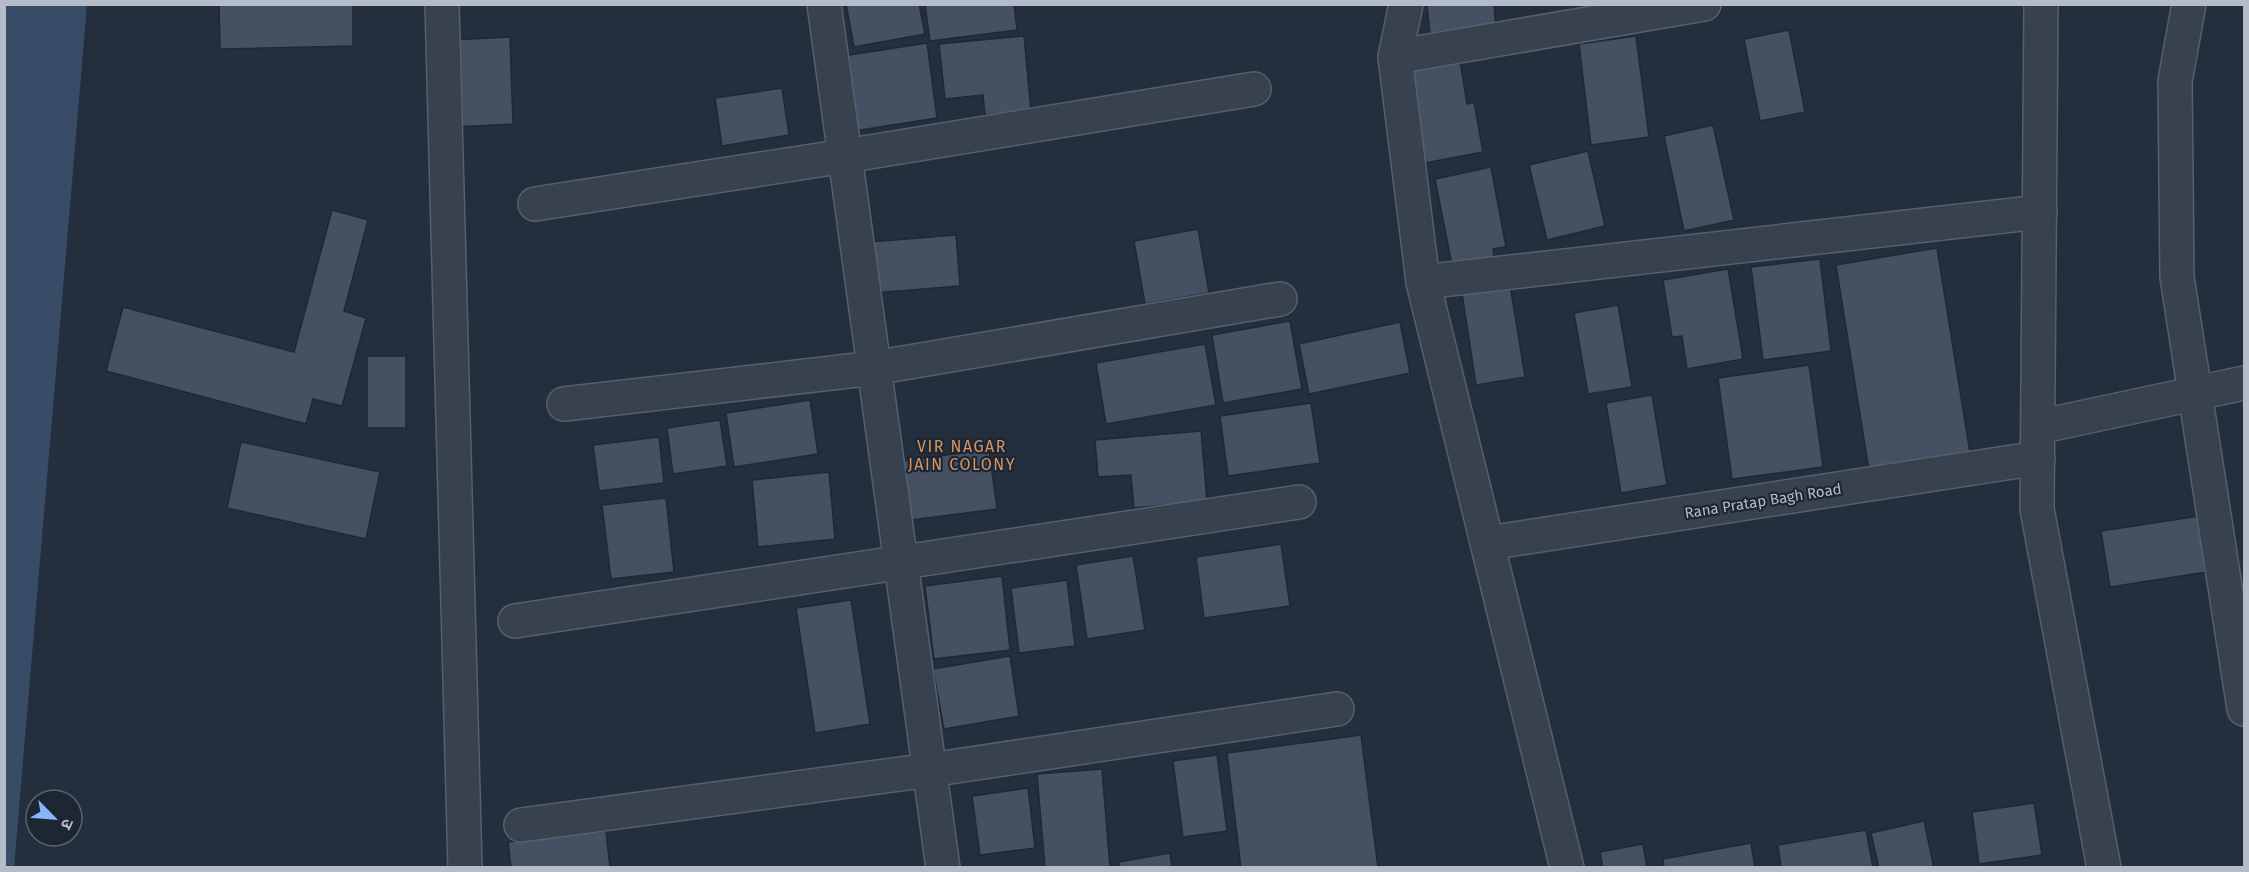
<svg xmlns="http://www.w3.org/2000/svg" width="2249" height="872" font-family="'Fira Sans','Noto Sans Devanagari',sans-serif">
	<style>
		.water { fill: #394c67 }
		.building { fill: #455162; stroke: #1f2835; stroke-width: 1.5 }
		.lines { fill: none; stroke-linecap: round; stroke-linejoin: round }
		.street-casing { stroke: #565f6c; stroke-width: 36 }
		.street { stroke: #38414e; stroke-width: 33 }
		.labels { text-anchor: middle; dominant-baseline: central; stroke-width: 4.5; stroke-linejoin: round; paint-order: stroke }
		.street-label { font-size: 15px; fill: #b4bcc9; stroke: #1d2633 }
		.neighbourhood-label { font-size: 16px; letter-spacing: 1.5px; fill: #d59563; stroke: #1d2633 }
	</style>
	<rect width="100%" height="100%" fill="#242f3e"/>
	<path class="water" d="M5,4L87,5L14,868L4,867Z"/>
	<g class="building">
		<path d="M219,4H353V46L220,49Z"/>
		<path d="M846,4H919L925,34L854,47Z"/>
		<path d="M925,4H1014L1017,30L930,41Z"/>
		<path d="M1427,4H1494L1496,28L1430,34Z"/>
		<path d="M1789,30L1805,112L1760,121L1744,39Z"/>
		<path d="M1024,36L1031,111L985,115L983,95L945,99L939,44Z"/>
		<path d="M1636,36L1649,137L1591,145L1579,44Z"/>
		<path d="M510,37L513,124L454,127L450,40Z"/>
		<path d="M927,43L937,118L854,131L843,56Z"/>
		<path d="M1459,55L1467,104L1474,102L1483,152L1425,163L1408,64Z"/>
		<path d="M782,88L789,135L722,146L715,98Z"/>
		<path d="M1713,125L1734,220L1684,231L1664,136Z"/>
		<path d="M1588,151L1605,226L1547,240L1529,165Z"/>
		<path d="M1491,167L1506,247L1493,249L1494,257L1452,265L1435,179Z"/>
		<path d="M332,210L368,220L344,311L366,318L342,406L313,399L306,424L106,371L123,307L294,352Z"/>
		<path d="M1198,229L1209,293L1145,304L1134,241Z"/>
		<path d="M956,235L960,286L873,293L870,242Z"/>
		<path d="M1937,248L1970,453L1869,470L1836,265Z"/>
		<path d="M1820,259L1831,351L1763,360L1751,267Z"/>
		<path d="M1728,269L1743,359L1687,369L1682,336L1672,337L1663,280Z"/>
		<path d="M1510,285L1525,377L1476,385L1462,293Z"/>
		<path d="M1618,305L1632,387L1588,394L1574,313Z"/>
		<path d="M1290,321L1302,389L1223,403L1212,335Z"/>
		<path d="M1400,322L1410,373L1309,394L1299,344Z"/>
		<path d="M1205,344L1216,405L1106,424L1096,363Z"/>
		<rect x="367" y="356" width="39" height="72"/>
		<path d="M1809,365L1823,467L1732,479L1718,378Z"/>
		<path d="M1652,395L1667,485L1621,493L1606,403Z"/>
		<path d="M810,400L818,454L734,467L726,413Z"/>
		<path d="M1311,403L1320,463L1228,476L1220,416Z"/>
		<path d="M720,420L727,466L673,474L667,428Z"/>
		<path d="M1201,431L1207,501L1134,508L1131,475L1098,477L1095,440Z"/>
		<path d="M659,437L664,483L599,491L593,445Z"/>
		<path d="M241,442L380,472L366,539L227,508Z"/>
		<path d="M989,449L997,509L911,520L904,461Z"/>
		<path d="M829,472L835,539L758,547L752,480Z"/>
		<path d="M666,498L674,572L611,579L602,505Z"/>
		<path d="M2199,516L2207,572L2110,587L2101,531Z"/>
		<path d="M1281,544L1290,606L1204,618L1196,557Z"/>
		<path d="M1133,556L1145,630L1087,639L1076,565Z"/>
		<path d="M1002,576L1010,650L934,659L925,586Z"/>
		<path d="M1067,580L1075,646L1019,653L1011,588Z"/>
		<path d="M851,600L870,724L815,733L796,608Z"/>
		<path d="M1010,656L1019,716L944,729L933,669Z"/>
		<path d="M1361,735L1378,868H1241L1227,753Z"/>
		<path d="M1217,755L1227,831L1183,837L1173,761Z"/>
		<path d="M1102,769L1110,868H1045L1037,774Z"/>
		<path d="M1028,788L1035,848L980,855L972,796Z"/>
		<path d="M2034,803L2042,855L1979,864L1972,812Z"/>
		<path d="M1924,821L1934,868H1879L1871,833Z"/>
		<path d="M1866,830L1873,868H1781L1778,845Z"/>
		<path d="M606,831L610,868H511L508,842Z"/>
		<path d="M1751,843L1755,868H1664L1663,859Z"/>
		<path d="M1643,844L1647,868H1603L1600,852Z"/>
		<path d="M1170,853L1172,868H1120L1119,862Z"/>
	</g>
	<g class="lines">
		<g class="street-casing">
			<g id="street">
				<path d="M442,4L465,868"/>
				<path d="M824,4L943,868"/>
				<path d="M1406,4L1395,57L1704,4"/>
				<path d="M2041,4L2037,509L2104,868"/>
				<path d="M2189,4L2175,81L2177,277L2244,709"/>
				<path d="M1395,57L1423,282L2040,212"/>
				<path d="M535,204L845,156L1254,89"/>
				<path d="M1423,282L1567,868"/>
				<path d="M564,404L874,368L1280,299"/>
				<path d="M2038,427L2244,383"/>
				<path d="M1488,543L2038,458"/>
				<path d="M515,621L1299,502"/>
				<path d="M521,825L930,770L1337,709"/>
			</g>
		</g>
		<use href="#street" class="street"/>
	</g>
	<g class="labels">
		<g class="street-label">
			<text transform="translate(1763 501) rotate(-9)">Rana Pratap Bagh Road</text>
		</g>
		<g class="neighbourhood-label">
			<text x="962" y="446">VIR NAGAR<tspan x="962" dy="18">JAIN COLONY</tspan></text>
		</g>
	</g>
	<rect width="2249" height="872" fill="none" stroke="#b4bcc9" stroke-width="12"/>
	<g transform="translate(54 818) rotate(115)"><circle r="28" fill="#1d2633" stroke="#59626f" stroke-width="1.5"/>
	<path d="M0-4.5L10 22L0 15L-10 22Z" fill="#8ab4f8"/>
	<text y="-9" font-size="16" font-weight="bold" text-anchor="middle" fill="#b4bcc9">उ</text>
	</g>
</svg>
